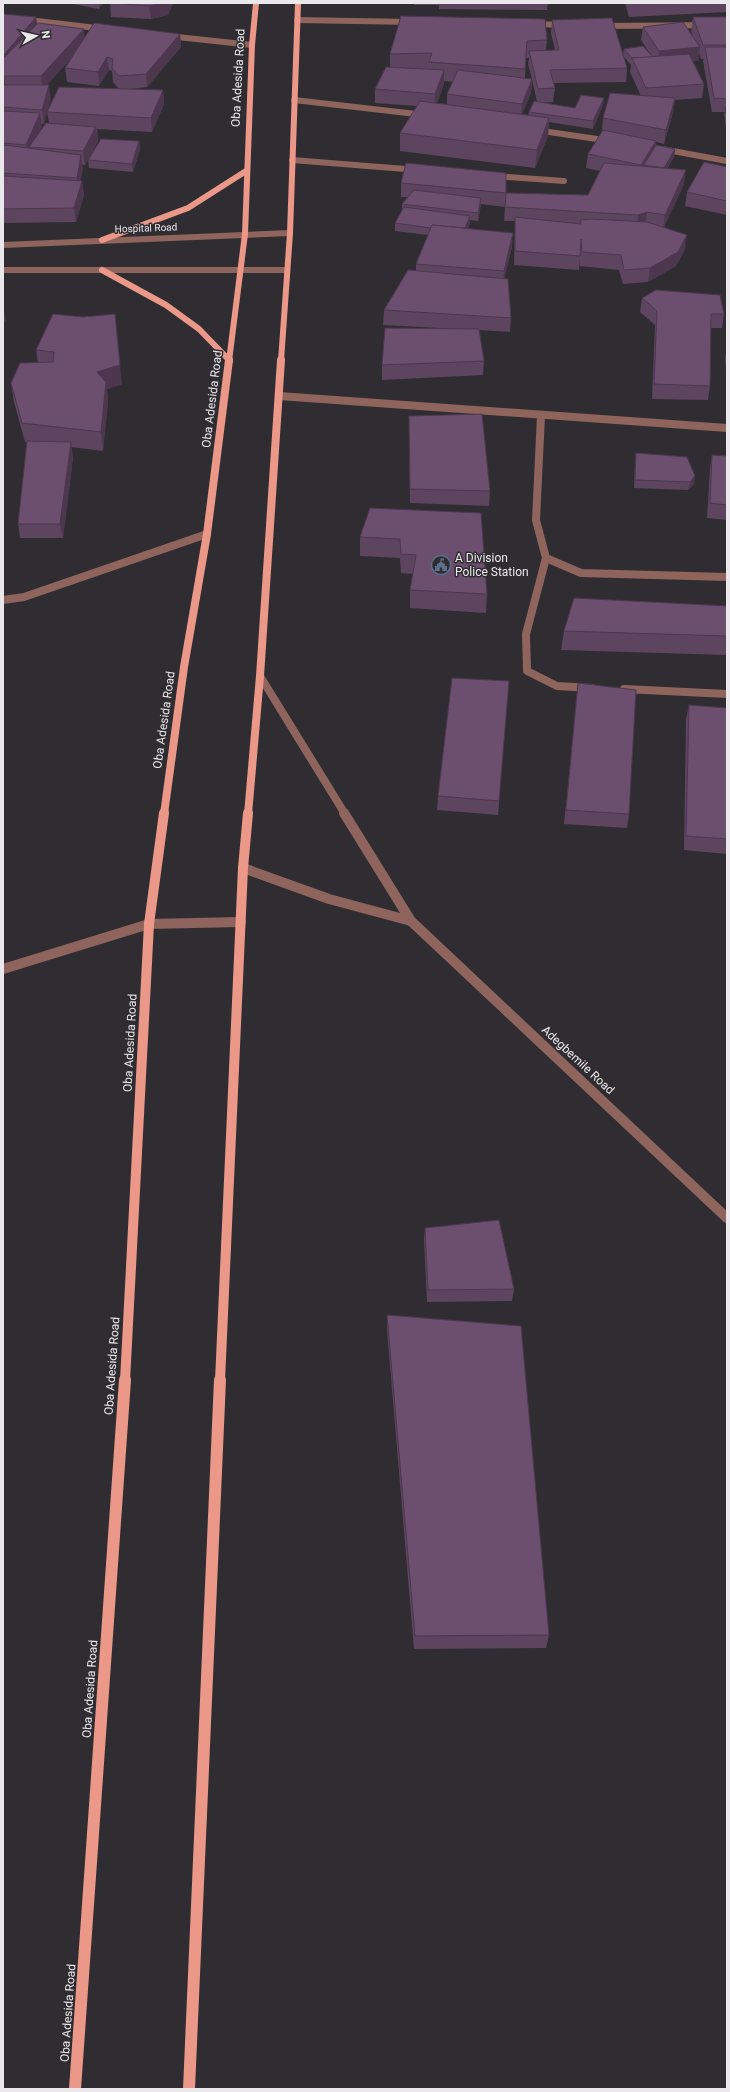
<svg xmlns="http://www.w3.org/2000/svg" width="730" height="2092" font-family="Roboto,sans-serif">
	<style>
		.lines { fill: none; stroke-linecap: round; stroke-linejoin: round }
		.service-far1 { stroke: #8e645d; stroke-width: 6 }
		.service { stroke: #8e645d; stroke-width: 8 }
		.minor-far2 { stroke: #8e645d; stroke-width: 6 }
		.minor-far1 { stroke: #8e645d; stroke-width: 8 }
		.minor { stroke: #8e645d; stroke-width: 10 }
		.tertiary-far2 { stroke: #8e645d; stroke-width: 6 }
		.tertiary-far1 { stroke: #8e645d; stroke-width: 8 }
		.tertiary { stroke: #8e645d; stroke-width: 10 }
		.primary-far3 { stroke: #ec9889; stroke-width: 6 }
		.primary-far2 { stroke: #ec9889; stroke-width: 8 }
		.primary-far1 { stroke: #ec9889; stroke-width: 10 }
		.primary { stroke: #ec9889; stroke-width: 12 }
		.wall { fill: #5d445f; fill-rule: evenodd }
		.shaded-wall { fill: #4c374e }
		.building { fill: #6c4f6f; stroke: #4c374e }
		.labels { text-anchor: middle; dominant-baseline: central; stroke-width: 3; stroke-linejoin: round; paint-order: stroke }
		.far-street-label { font-size: 10px; fill: #eae8eb; stroke: #302d32 }
		.street-label { font-size: 12px; fill: #eae8eb; stroke: #302d32 }
		.poi-label { font-size: 12px; fill: #eae8eb; stroke: #302d32; text-anchor: start }
	</style>
	<rect width="100%" height="100%" fill="#302d32"/>
	<g class="lines">
		<g class="service-far1">
			<path d="M292,160L418,170"/>
			<path d="M494,176L564,181"/>
		</g>
		<g class="service">
			<path d="M541,416L536,520L546,558L581,573L727,577"/>
			<path d="M546,558L526,634L527,671L557,686L592,688"/>
			<path d="M624,689L727,694"/>
		</g>
		<g class="minor-far2">
			<path d="M297,20L413,22"/>
			<path d="M533,24L565,25"/>
			<path d="M601,26L727,25"/>
			<path d="M294,100L425,115"/>
			<path d="M535,130L611,141"/>
			<path d="M662,149L727,161"/>
		</g>
		<path class="minor-far1" d="M279,396L727,428"/>
		<path class="minor" d="M3,969L149,924L241,922"/>
		<g class="tertiary-far2">
			<path d="M3,17L105,29"/>
			<path d="M168,36L252,45"/>
			<path d="M3,245L290,233"/>
			<path d="M3,270H287"/>
		</g>
		<g class="tertiary-far1">
			<path d="M3,600L24,597L207,534"/>
			<path d="M260,676L345,814"/>
		</g>
		<g class="tertiary">
			<path d="M344,813L411,921L727,1218"/>
			<path d="M243,868L329,899L411,921"/>
		</g>
		<g class="primary-far3">
			<path d="M102,240L188,208L246,171"/>
			<path d="M102,270L166,305L199,329L230,361"/>
			<path d="M229,361L245,234L252,45L256,3"/>
			<path d="M281,361L290,233L298,3"/>
		</g>
		<g class="primary-far2">
			<path d="M164,814L184,667L207,534L229,360"/>
			<path d="M248,814L260,676L281,360"/>
		</g>
		<g class="primary-far1">
			<path d="M125,1381L149,924L164,813"/>
			<path d="M220,1381L243,868L248,813"/>
		</g>
		<g class="primary">
			<path d="M75,2089L125,1380"/>
			<path d="M189,2089L220,1380"/>
		</g>
	</g>
	<g class="wall">
		<path d="M68,3H103L99,9Z"/>
		<path d="M110,3H173L168,15L151,19L111,17Z"/>
		<path d="M414,3H548L547,10L439,9V5H414Z"/>
		<path d="M625,3H727V12L629,17Z"/>
		<path d="M3,14L36,17L37,24L84,29V38L180,34L181,47L147,87L130,89L163,90L164,104L152,132L97,129L98,141L85,165H82L83,169L80,181H82L84,195L76,222L3,223ZM71,58L65,68L67,82L99,86L109,70L112,71L113,82L119,89L47,112L51,99L47,85ZM47,112L49,123L40,131L42,126V124H44Z"/>
		<path d="M401,16L547,40L546,50H555L551,33L552,20L623,54L624,49L651,55L641,40L643,27L694,39L691,31L693,17H727V136L724,114L725,112H712L703,61L704,59H701L699,53L698,61H693L704,84L702,98L675,100L673,112L664,144L656,142L655,147L675,149L674,157L667,169L684,184L664,227L685,249L676,266L648,282L623,284L619,270L580,266V259L579,270L514,265L515,221H504L505,207L481,204L478,221L470,220V224L468,228L512,247L504,279L511,318L510,332L479,330L484,361L483,375L382,380V365L458,329L383,325L384,310L416,271V264L428,235L395,231V223L402,210V204L408,197H401V183L506,193L588,195L600,171L586,168L588,154L602,131L603,118L641,96L630,72L631,65L624,57L627,68L626,82L553,83L555,88L553,102L542,103L575,108L603,105L593,129L549,122L548,136L535,168L400,151V133L417,106L375,103V89L390,67V54ZM526,58H529L528,64L532,79L525,78ZM532,79L537,102L529,112L528,115L522,114L531,93ZM444,81L453,82L447,94V104L437,103L444,84Z"/>
		<path d="M139,141L140,149L133,172L89,168L88,160Z"/>
		<path d="M727,167V215L685,206L687,192Z"/>
		<path d="M642,298L724,314L722,328H711L710,386L708,400L652,399L655,325L640,312Z"/>
		<path d="M53,314L122,384L107,389L108,401L103,451L71,447L73,457L63,538H20L18,524L27,442H25L14,402L11,383L38,363L36,350Z"/>
		<path d="M727,348V382L725,358Z"/>
		<path d="M409,416L490,491L489,506L410,503Z"/>
		<path d="M636,453L694,484L688,490L634,488L635,461Z"/>
		<path d="M712,455L727,456V520L707,518L710,469Z"/>
		<path d="M370,508L487,594L486,613L410,608V590L413,574L401,573L400,558L360,556V537Z"/>
		<path d="M727,606V655L561,650L564,631Z"/>
		<path d="M509,681L498,815L437,810L438,796Z"/>
		<path d="M578,683L629,814L627,828L564,824Z"/>
		<path d="M689,705L727,708V854L684,850L686,720Z"/>
		<path d="M425,1228L514,1289L512,1301L427,1302L424,1240Z"/>
		<path d="M387,1315L549,1635L546,1648L414,1649L387,1330Z"/>
	</g>
	<g class="shaded-wall">
		<path d="M99,3H103L99,9Z"/>
		<path d="M161,3H173L168,15L151,19L149,6Z"/>
		<path d="M36,17L38,31L3,72V56Z"/>
		<path d="M84,29L85,43L43,89L41,76Z"/>
		<path d="M180,34L181,47L147,87L146,74Z"/>
		<path d="M700,47L698,61L658,65L659,51Z"/>
		<path d="M107,57L109,70L99,86L98,72Z"/>
		<path d="M444,70V84L435,108V94Z"/>
		<path d="M4,76L6,90L3,95V78Z"/>
		<path d="M532,79L531,93L521,117L522,104Z"/>
		<path d="M49,85L51,99L44,124L42,110Z"/>
		<path d="M163,90L164,104L152,132L151,118Z"/>
		<path d="M604,98L603,105L593,129V121Z"/>
		<path d="M675,98L673,112L664,144L666,130Z"/>
		<path d="M40,113L42,126L33,147H29L30,155L28,158L26,145Z"/>
		<path d="M549,118L548,136L535,168L537,150Z"/>
		<path d="M96,127L98,141L85,165L83,151Z"/>
		<path d="M139,141L140,149L133,172L132,164Z"/>
		<path d="M656,141L654,155L644,165L643,172L639,179L641,165Z"/>
		<path d="M675,149L674,157L662,176L663,169Z"/>
		<path d="M81,155L83,169L78,192L77,178Z"/>
		<path d="M686,170L684,184L663,229L665,215Z"/>
		<path d="M82,181L84,195L76,222L74,208Z"/>
		<path d="M481,198V205L478,221V213Z"/>
		<path d="M647,212L645,226L637,229L638,215Z"/>
		<path d="M470,216V224L463,240L464,232Z"/>
		<path d="M513,233L512,247L503,285L504,271Z"/>
		<path d="M687,235L685,249L676,266L648,282L650,268Z"/>
		<path d="M3,306L6,321L3,324Z"/>
		<path d="M115,314L122,384L107,389L108,401L103,451L101,432L97,372Z"/>
		<path d="M71,442L73,457L63,538L60,524Z"/>
		<path d="M695,476L694,484L688,490L690,482Z"/>
	</g>
	<g class="building">
		<path d="M110,3H161L149,6Z"/>
		<path d="M3,14L36,17L3,56Z"/>
		<path d="M401,16L545,19L547,40L527,41L525,69L429,62L432,53L390,54Z"/>
		<path d="M693,17H727V45H703Z"/>
		<path d="M612,18L627,68L550,70L555,88L538,89L529,51L559,50L552,20Z"/>
		<path d="M683,22L700,47L659,51L643,27Z"/>
		<path d="M38,23L84,29L41,76H4L3,78V59Z"/>
		<path d="M94,23L180,34L146,74L119,76L112,68L113,59L107,57L98,72L65,68Z"/>
		<path d="M643,46L653,57L632,58L624,49Z"/>
		<path d="M705,47H727V99L714,98Z"/>
		<path d="M689,54L704,84L646,88L632,58Z"/>
		<path d="M386,67L444,70L435,94L375,89Z"/>
		<path d="M458,70L532,79L522,104L447,94Z"/>
		<path d="M3,85H49L42,110L3,107Z"/>
		<path d="M59,87L163,90L151,118L47,112Z"/>
		<path d="M610,93L675,98L666,130L603,118Z"/>
		<path d="M581,95L604,98L593,121L529,112L534,101L575,108Z"/>
		<path d="M420,101L549,118L537,150L400,133Z"/>
		<path d="M725,107H727V119Z"/>
		<path d="M3,111L40,113L26,145L3,143Z"/>
		<path d="M46,123L96,127L83,151L29,147Z"/>
		<path d="M603,130L656,141L641,165L588,154Z"/>
		<path d="M101,139L139,141L132,164L88,160Z"/>
		<path d="M5,145L81,155L77,178L3,173V147Z"/>
		<path d="M656,145L675,149L664,168L644,165Z"/>
		<path d="M704,162L727,167V201L687,192Z"/>
		<path d="M406,163L506,173V193L401,183Z"/>
		<path d="M604,163L686,170L665,215L647,212L638,215L505,207L506,193L588,195Z"/>
		<path d="M3,176L82,181L74,208L3,209Z"/>
		<path d="M414,190L481,198L478,213L402,204Z"/>
		<path d="M404,207L470,216L465,228L432,225L431,228L395,223Z"/>
		<path d="M515,217L581,224L580,220L591,219L647,222L687,235L678,252L650,268L624,270L621,255L582,252L581,239L580,256L515,251Z"/>
		<path d="M432,225L513,233L504,271L416,264Z"/>
		<path d="M408,270L508,279L511,318L384,310Z"/>
		<path d="M656,290L720,295L724,314H711L710,386L654,384L657,311L642,298Z"/>
		<path d="M53,314L83,317L115,314L120,365L97,372L106,382L101,432L22,423L11,383L20,363L53,362L54,352L36,350Z"/>
		<path d="M385,328L479,329L484,361L382,365Z"/>
		<path d="M482,414L490,491L410,489L409,416Z"/>
		<path d="M27,441L71,442L60,524H18Z"/>
		<path d="M636,453L687,457L695,476L690,482L635,480Z"/>
		<path d="M712,455L727,456V505L710,503Z"/>
		<path d="M370,508L481,513L487,594L410,590L416,555L401,554L400,539L360,537Z"/>
		<path d="M574,598L727,606V636L564,631Z"/>
		<path d="M452,678L509,681L499,801L438,796Z"/>
		<path d="M578,683L636,690L629,814L566,810Z"/>
		<path d="M689,705L727,708V839L686,836Z"/>
		<path d="M499,1220L514,1289L428,1290L425,1228Z"/>
		<path d="M387,1315L521,1326L549,1635L415,1636Z"/>
	</g>
	<defs>
		<g id="civic-ring" transform="scale(1)"><circle r="9.5" fill="#302d32" stroke="#5c6f8a" stroke-width="1.5"/><path d="M-.6-6.5H3V-4.5H.6V-3L4-1V1h2V6H-6V1h2V-1L-.6-3ZM-1.2 2.5V6h2.4V2.5Z" fill="#5c6f8a"/></g>
	</defs>
	<g fill-rule="evenodd">
		<use href="#civic-ring" x="441" y="565"/>
	</g>
	<g class="labels">
		<g class="far-street-label">
			<text transform="translate(146 228) rotate(-2)">Hospital Road</text>
		</g>
		<g class="street-label">
			<text transform="translate(238 78) rotate(-87)">Oba Adesida Road</text>
			<text transform="translate(212 399) rotate(-83)">Oba Adesida Road</text>
			<text transform="translate(164 720) rotate(-82)">Oba Adesida Road</text>
			<text transform="translate(130 1043) rotate(-87)">Oba Adesida Road</text>
			<text transform="translate(578 1060) rotate(43)">Adegbemile Road</text>
			<text transform="translate(112 1366) rotate(-86)">Oba Adesida Road</text>
			<text transform="translate(90 1689) rotate(-86)">Oba Adesida Road</text>
			<text transform="translate(68 2013) rotate(-86)">Oba Adesida Road</text>
		</g>
		<g class="poi-label">
			<text x="455" y="558">A Division<tspan x="455" dy="14">Police Station</tspan></text>
		</g>
	</g>
	<rect width="730" height="2092" fill="none" stroke="#eae8eb" stroke-width="8"/>
	<g transform="translate(36 36) rotate(82)" stroke="#302d32" stroke-width="3" paint-order="stroke">
	<path d="M0-3L7 15L0 10L-7 15Z" fill="#eae8eb"/>
	<text y="-6" font-size="11" font-weight="bold" text-anchor="middle" fill="#eae8eb">N</text>
	</g>
</svg>
